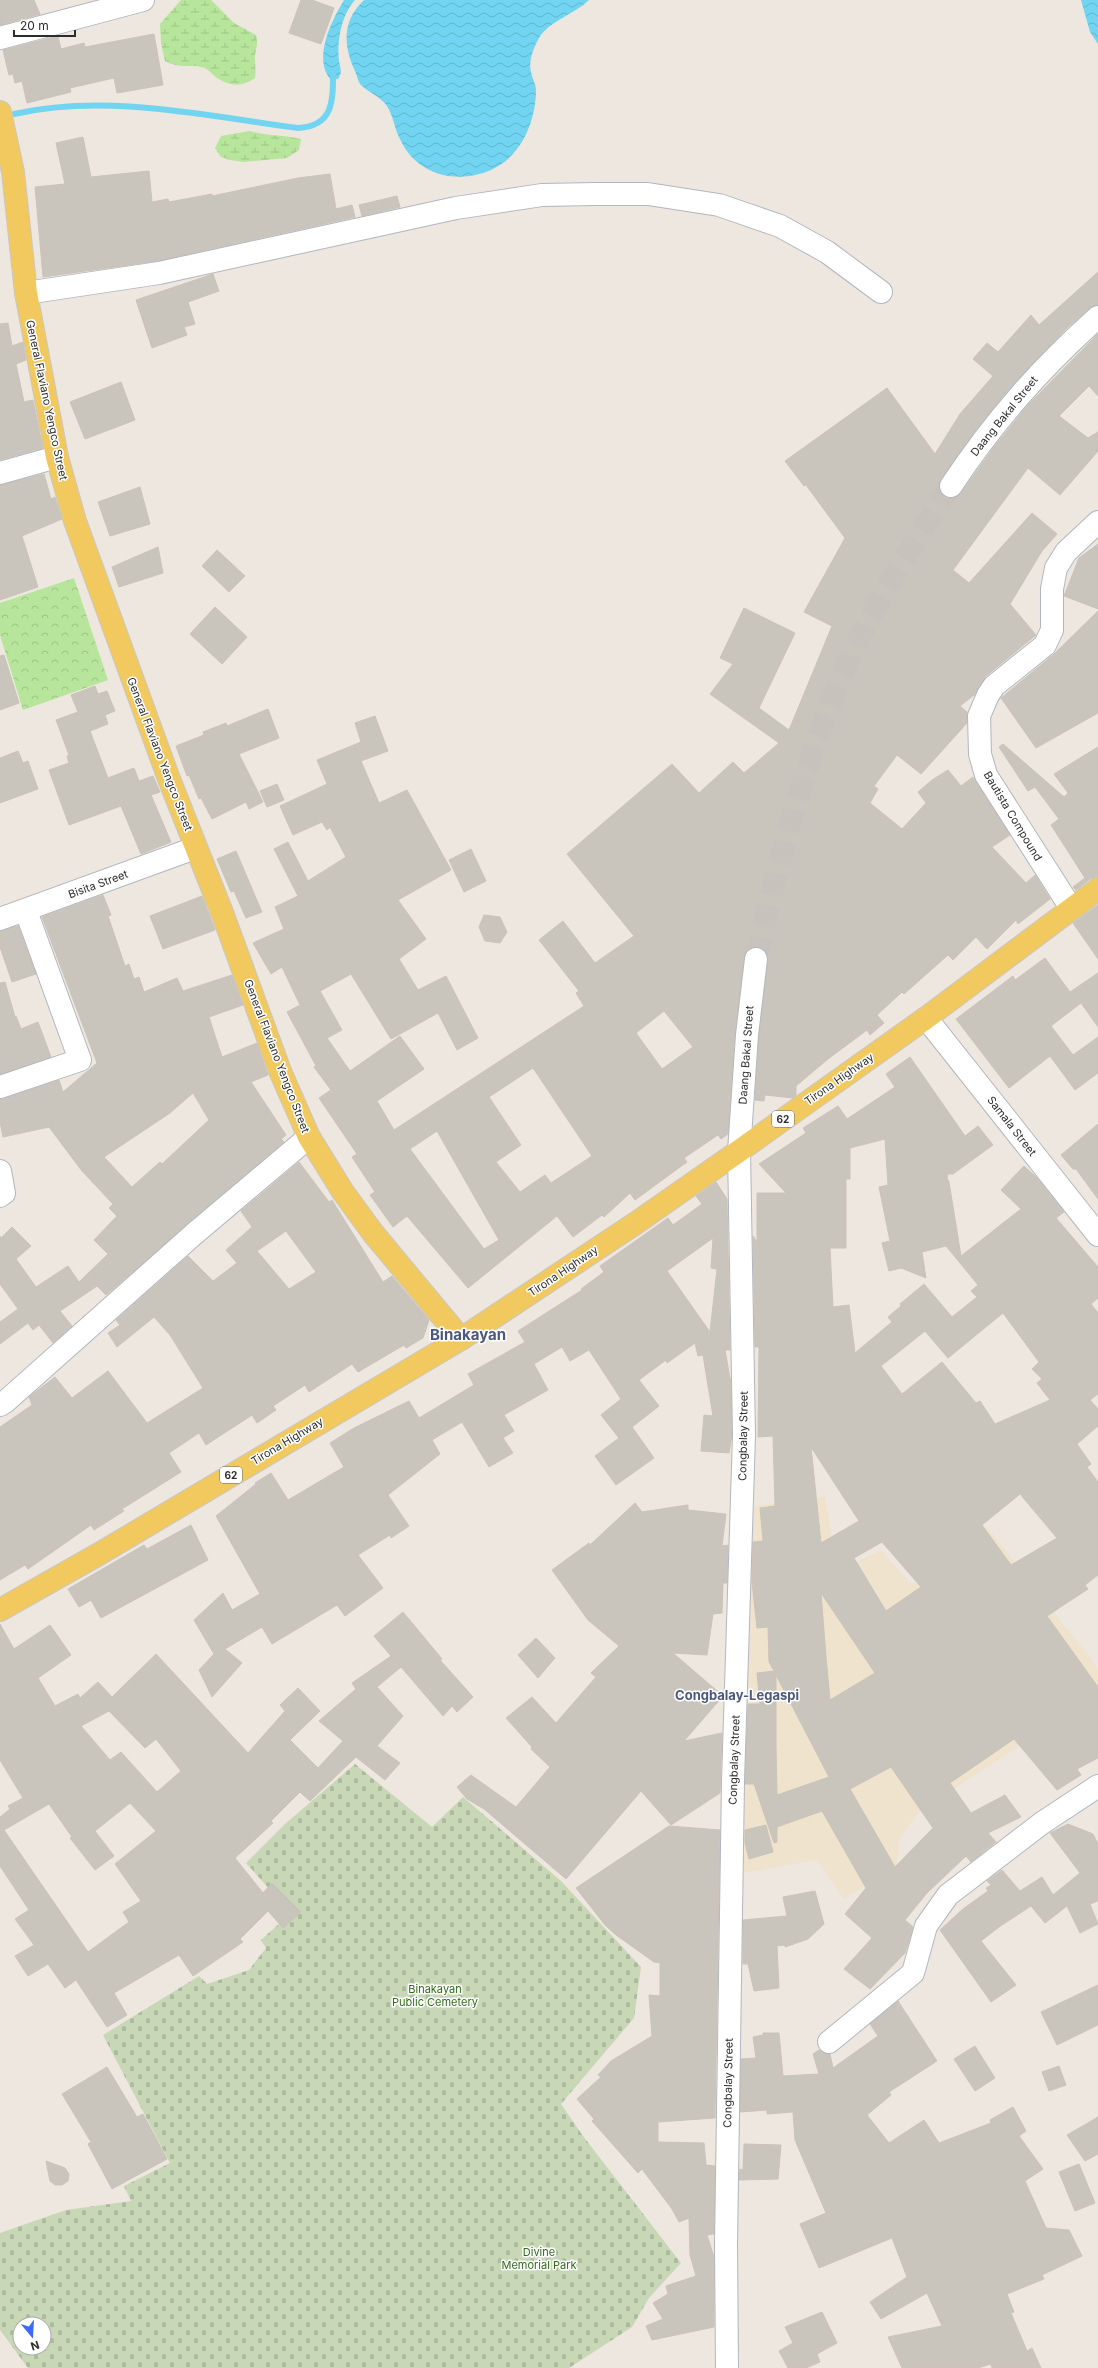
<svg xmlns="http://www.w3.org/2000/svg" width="1098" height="2368" font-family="Inter,sans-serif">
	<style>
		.education { fill: #efe3ce }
		.forest { fill: url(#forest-crowns) }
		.wetland { fill: url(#wetland-marsh) }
		.cemetery { fill: url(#cemetery-stones); fill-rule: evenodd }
		.water { fill: url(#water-waves) }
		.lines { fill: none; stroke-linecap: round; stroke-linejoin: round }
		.stream { stroke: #71d4f0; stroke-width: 6 }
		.building { fill: #c9c5bd; stroke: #cac3b8; fill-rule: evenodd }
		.minor-tunnel { stroke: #c7c2bb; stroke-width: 22; stroke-dasharray: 22 11; stroke-linecap: butt }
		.minor-casing { stroke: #b2b6c0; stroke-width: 24 }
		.major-casing { stroke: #c8c8c8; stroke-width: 24 }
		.minor { stroke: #fff; stroke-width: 22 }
		.major { stroke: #f2c95f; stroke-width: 22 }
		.labels { text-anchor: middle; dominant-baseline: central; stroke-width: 3; stroke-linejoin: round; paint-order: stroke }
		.shield { fill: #fff; stroke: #6b6b6b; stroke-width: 1 }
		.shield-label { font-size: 10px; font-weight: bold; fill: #2c2c2c }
		.street-label { font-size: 11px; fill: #2c2c2c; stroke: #fff }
		.park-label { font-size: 11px; fill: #2f6c1a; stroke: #fff }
		.quarter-label { font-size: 13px; font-weight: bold; fill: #4b577e; stroke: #fff }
		.district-label { font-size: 15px; font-weight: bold; fill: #4b577e; stroke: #fff }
	</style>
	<defs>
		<pattern id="forest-crowns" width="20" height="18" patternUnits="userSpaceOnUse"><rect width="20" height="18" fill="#b7e59b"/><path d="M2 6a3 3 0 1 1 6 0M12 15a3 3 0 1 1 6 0" fill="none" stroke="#9ec586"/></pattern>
		<pattern id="wetland-marsh" width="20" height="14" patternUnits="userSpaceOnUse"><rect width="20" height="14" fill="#b7e59b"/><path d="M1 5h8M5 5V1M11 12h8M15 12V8" fill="none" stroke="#9ec586"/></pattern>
		<pattern id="cemetery-stones" width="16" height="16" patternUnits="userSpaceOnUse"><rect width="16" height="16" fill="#c8d8b6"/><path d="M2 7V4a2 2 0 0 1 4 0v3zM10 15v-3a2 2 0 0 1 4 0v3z" fill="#acba9d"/></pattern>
		<pattern id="water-waves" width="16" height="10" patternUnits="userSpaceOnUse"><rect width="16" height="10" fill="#71d4f0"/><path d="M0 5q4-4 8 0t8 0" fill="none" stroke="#62b6ce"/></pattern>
	</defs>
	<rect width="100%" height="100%" fill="#eee7df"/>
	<path class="education" d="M825,1496L838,1571L881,1550L911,1584L987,1527L1098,1668V1694L919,1812L900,1838L896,1868L844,1899L817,1860L744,1873L746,1507Z"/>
	<path class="forest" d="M74,578L108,680L23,710L0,635V603Z"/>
	<g class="wetland">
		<path d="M181,0H211L234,23L256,35C259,45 255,49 255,58C255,66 256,71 255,78C242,87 231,87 217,78C213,75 209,70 205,68C189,63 182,70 165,61L161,43L160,24Z"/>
		<path d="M250,131C267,136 283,135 301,139L299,150L287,158L243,162L230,160L221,157L215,148L221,136Z"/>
	</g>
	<path class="cemetery" d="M355,1764L432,1827L463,1797L561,1881L641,1967L634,2018L561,2104L583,2136L681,2263L649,2298L632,2327L569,2368H28L0,2330V2233L66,2210L131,2201L124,2186L170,2163L103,2035L199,1976L207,1984L249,1970L266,1948L261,1940L291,1913L246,1863L285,1824ZM20,2324H44V2348H20Z"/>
	<g class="water">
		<path d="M344,0H355C341,16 337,40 339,61C340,68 343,72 338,79L331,80C312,59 332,20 344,0Z"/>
		<path d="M364,0H589C575,14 549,21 539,38C534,47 528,61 531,72C532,78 536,84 536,90C536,118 524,150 500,165C465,187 417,178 400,139C394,128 394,117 387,106C380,96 369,93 361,85C358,82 357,75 355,71C343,45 342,21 364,0Z"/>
		<path d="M1081,0H1098V44L1090,32Z"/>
	</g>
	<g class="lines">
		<path class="stream" d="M14,114C107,93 206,116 298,128C333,126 333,102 333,73"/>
	</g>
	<g class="building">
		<path d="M0,0H34L40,14L0,25Z"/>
		<path d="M301,0H312L334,8L321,44L289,33Z"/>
		<path d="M154,34L163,85L117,93L114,78L70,88L71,92L27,103L22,81L15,83L13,74L9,75L3,50L58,36L61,49L84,43L85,47Z"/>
		<path d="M83,137L91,177L149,171L152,202L168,199L169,202L212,194V196L298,178L330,174L336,209L352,205L355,217L157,261L43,277L35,187L65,184L56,143Z"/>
		<path d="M397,196L400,207L362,216L359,205Z"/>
		<path d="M1098,272V305L1090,308L1068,327L1009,389L974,432L939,485L940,492L944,496L950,498L961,493L994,447L1028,405L1098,334V396L1089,386L1059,416L1088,438L1098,432V451L1060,495L1028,468L953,570L969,583L1032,513L1057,534L1042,551L1010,604L1036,635L986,676L974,695L960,706L967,712V723L921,774L897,755L874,786L878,789L870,803L902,829L926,803L918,792L932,780L948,770L961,786L973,777L1010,835L992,847L1026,883L1035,875L1050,899L1018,924L1016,920L987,949L976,937L953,960L948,955L904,994L902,992L877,1015L884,1023L870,1035L867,1030L828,1059L796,1086V1095L793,1098L765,1095L764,1101L755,1100L759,1036L768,960L767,954L763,949L757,947L751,948L744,958L735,1034L728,1134L721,1139L718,1135L684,1158L687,1162L635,1200L630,1193L604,1217L602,1215L573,1237L557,1216L468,1288L407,1216L393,1227L370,1195L375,1192L352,1157L357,1154L319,1098L331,1090L314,1067L316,1066L287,1012L300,1005L282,967L271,974L253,943L284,929L275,907L298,896L274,849L288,842L308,881L346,857L330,827L327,830L322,822L293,835L280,806L327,784L317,760L361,742L355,723L375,716L388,751L361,761L379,803L407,790L451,870L398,900L426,939L399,959L418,990L446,976L478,1038L457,1050L438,1013L391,1039L351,974L320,991L342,1030L327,1038L350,1071L400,1036L424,1069L377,1101L394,1130L584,1006L576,993L579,991L539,940L563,921L595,963L634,936L567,854L672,764L699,793L733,762L744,773L779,743L710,694L733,664L720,658L744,608L795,633L759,708L789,730L832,626L804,612L845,538L806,485L804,486L785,461L887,388L935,454L960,414L993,376L973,359L987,343L998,352L1031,315L1039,325ZM664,1011L693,1047L662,1069L636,1033ZM533,1068L592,1156L551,1183L545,1175L520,1192L496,1162L521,1145L489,1097ZM437,1131L499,1240L484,1249L410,1149Z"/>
		<path d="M213,274L219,291L188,302L195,324L184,327L187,335L152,348L136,300Z"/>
		<path d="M8,323L12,346L23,342L26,360L16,364L24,402L33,400L43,448L0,460V324Z"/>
		<path d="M121,382L135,420L85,439L70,402Z"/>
		<path d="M44,474L51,499L55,497L62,519L22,536L38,587L0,600V485Z"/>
		<path d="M140,487L150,524L110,536L98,502Z"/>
		<path d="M1098,544V609L1064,596L1079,558Z"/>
		<path d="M158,547L163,573L119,587L112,567Z"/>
		<path d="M217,550L245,576L229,592L202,566Z"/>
		<path d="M215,607L247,637L222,664L190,634Z"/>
		<path d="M1098,611V713L1036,748L1001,698L1053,655Z"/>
		<path d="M4,655L19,703L0,710V656Z"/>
		<path d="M95,686L98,694L107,691L115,711L105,715L108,724L90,731L108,778L134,768L139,781L153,776L160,792L151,795L171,842L141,854L121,806L69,825L49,770L69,763L67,756L69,755L56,720L78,712L71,695Z"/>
		<path d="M268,709L279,738L239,754L263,802L249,809L246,802L212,819L201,798L199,799L189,775L187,776L176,746L204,735L203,732L226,723L227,726Z"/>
		<path d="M1003,744L1064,797L1068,793L1054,774L1098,747V877L1090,879L1076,890L1073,887L1085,878L1051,825L1059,819L1035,787L1028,791L999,747Z"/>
		<path d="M18,751L23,763L28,761L38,789L0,803V758Z"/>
		<path d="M277,784L284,800L267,807L260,791Z"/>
		<path d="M471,849L486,881L464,892L449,860Z"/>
		<path d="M236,851L262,912L246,918L234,891L231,892L217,859Z"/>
		<path d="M103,895L111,915L108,916L125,966L129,964L134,979L139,977L144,992L177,978L183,991L232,975L243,1005L209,1017L222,1057L257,1043L268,1075L251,1082L286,1135L281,1139L284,1142L106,1295L97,1286L60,1311L72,1326L53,1343L39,1325L33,1330L28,1323L0,1344V1322L18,1309L0,1284V1236L1,1238L12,1227L31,1246L16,1259L36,1287L68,1266L79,1282L108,1254L94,1240L117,1216L109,1208L113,1204L82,1171L49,1127L3,1137L0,1122V1099L59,1080L63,1092L97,1063L42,917ZM193,1093L209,1120L162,1164L160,1162L132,1187L104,1157L170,1113Z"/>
		<path d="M202,896L215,930L163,949L150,916Z"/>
		<path d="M1098,905V959L1073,923Z"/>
		<path d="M484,915L500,917L507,932L500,943L485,941L479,927Z"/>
		<path d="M18,926L36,974L12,982L0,947V931Z"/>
		<path d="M1045,958L1070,992L1098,973V1027L1081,1003L1051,1026L1073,1055L1098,1037V1073L1075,1090L1050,1056L1009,1088L956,1019L1013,976L1015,980Z"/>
		<path d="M5,982L15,1017L16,1016L21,1029L38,1022L51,1057L0,1074V983Z"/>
		<path d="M910,1057L965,1136L978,1126L993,1145L953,1174H948L947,1178L949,1182L961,1256L1021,1209L1001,1190L1024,1166L1037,1178L1064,1212L1056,1218L1098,1267V1298L1091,1304L1098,1313V1394L1090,1400L1098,1409V1426L1077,1444L1091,1464L1087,1467L1098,1482V1575L1085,1585L1088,1589L1047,1616L1098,1687V1758L1077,1769L1081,1775L1057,1790L1014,1739L950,1783L971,1813L1005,1795L1021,1817L988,1833L996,1842L971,1862L966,1856L927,1893L905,1920L913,1927L905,1953L870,1989L844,1969L872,1938L845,1914L866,1888L822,1811L777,1827V1842L774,1843L754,1784H745L748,1704H760L757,1673L774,1671L769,1662L768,1627L757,1628L752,1582L753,1542L763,1541L760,1508L775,1506L773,1436L758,1437L759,1347H755L753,1236L757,1242V1193H786L759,1164L806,1133L803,1128L838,1106L847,1119L895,1087L886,1074ZM885,1139L888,1185L879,1187L890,1241L882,1243L889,1271L901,1268L926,1278L922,1252L946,1246L978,1285L971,1291L977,1297L952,1317L924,1284L900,1304L901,1306L888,1317L892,1322L855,1353L849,1305L833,1307L830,1248H846V1179H850V1148ZM1003,1313L1039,1362L1032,1369L1042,1379L1037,1383L1050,1400L995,1424L980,1401L976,1403L942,1362L902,1394L881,1366L925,1331L948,1358ZM811,1447L859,1521L821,1543ZM1020,1494L1057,1538L1011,1565L982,1525ZM882,1542L921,1587L886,1611L854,1558ZM821,1593L875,1673L830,1700L826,1657ZM776,1675L829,1777L777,1795L776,1746ZM891,1767L933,1828L895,1867L850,1789Z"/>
		<path d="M1098,1124V1199L1076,1169H1073L1061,1155Z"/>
		<path d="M299,1162L329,1202L332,1200L383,1282L392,1276L429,1320L423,1338L406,1348L404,1345L358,1372L352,1364L309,1392L305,1385L273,1406L276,1410L257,1423L252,1415L206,1445L199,1433L169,1453L181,1472L122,1509L124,1511L94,1530L91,1525L28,1569L25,1565L0,1580V1427L32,1405L29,1397L55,1377L72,1398L108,1371L147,1423L203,1388L170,1335L154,1317L117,1347L108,1333L120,1325L116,1320L188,1256L213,1281L237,1263L226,1250L252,1227L241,1211ZM286,1231L316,1272L289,1289L257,1251Z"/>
		<path d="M716,1182L727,1199L730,1350H725L731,1384L732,1435L729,1453L701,1451L704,1415L713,1416L703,1355L698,1356L695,1343L667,1363L666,1360L639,1380L659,1406L632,1427L654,1458L616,1485L595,1456L619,1438L601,1415L621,1399L589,1350L570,1361L562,1347L534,1364L548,1390L504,1415L514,1431L503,1438L513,1453L489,1467L462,1422L432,1440L440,1454L388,1495L409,1526L391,1538L390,1535L358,1555L383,1588L345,1616L337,1605L272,1644L262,1627L225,1649L242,1663L212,1697L199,1670L214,1654L194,1620L223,1593L232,1610L260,1594L216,1516L256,1484L255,1483L271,1473L288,1500L344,1467L330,1443L354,1428L409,1401L419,1418L474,1385L468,1374L525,1342L518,1331L582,1290L581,1289L604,1272L600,1266L668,1218L673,1225L702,1204L696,1196ZM713,1238L711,1268L717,1269L710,1332L667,1271Z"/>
		<path d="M635,1503L642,1512L688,1505V1510L726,1514L722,1546L728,1545L727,1583H723L722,1613L713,1614L707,1655L673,1653L723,1696L684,1741L722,1733L720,1793L671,1825L641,1791L566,1879L484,1809L467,1799L457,1787L471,1775L516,1807L550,1767L531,1749L532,1747L506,1718L532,1697L556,1723L596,1677L591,1673L619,1646L588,1620L552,1570L589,1543L590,1545Z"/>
		<path d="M191,1525L208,1560L101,1618L91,1600L79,1607L68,1589L144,1545L147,1549Z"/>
		<path d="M403,1612L442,1659L440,1660L473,1697L457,1712L452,1706L443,1716L401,1667L377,1687L403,1716L377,1746L400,1763L385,1780L356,1757L310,1801L300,1792L271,1821L273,1823L235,1858L263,1893L272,1883L301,1912L283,1928L268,1911L240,1939L243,1942L193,1976L179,1955L114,1993L127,2015L107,2027L76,1980L65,1988L48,1964L28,1976L15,1956L34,1945L15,1919L29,1910L0,1866V1817L10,1809L8,1806L23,1798L0,1760V1624L14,1649L50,1625L71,1655L38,1678L55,1706L78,1694L80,1698L98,1682L112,1697L156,1654L248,1753L285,1711L280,1705L298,1688L320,1711L290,1740L318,1768L343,1741L319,1721L356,1689L352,1683L391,1656L374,1636ZM109,1711L145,1748L156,1739L181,1771L157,1792L121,1752L110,1760L81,1726ZM130,1803L156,1831L115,1864L141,1901L123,1912L129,1922L88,1952L4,1830L49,1804L72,1837L70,1838L95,1870L114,1856L95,1831Z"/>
		<path d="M536,1638L555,1658L538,1678L518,1655Z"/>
		<path d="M1068,1824L1093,1834L1098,1844V1901L1090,1904L1098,1924L1080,1933L1067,1906L1045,1923L1031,1906L999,1927L981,1941L1016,1985L991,2002L940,1930L963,1909L988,1891L986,1888L991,1885L987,1881L1002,1870L1020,1891L1042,1877L1053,1895L1080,1873L1050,1833Z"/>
		<path d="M766,1825L773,1852L749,1859L745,1843V1830Z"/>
		<path d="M669,1826L720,1830L715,2118L658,2122V2142L704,2143L706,2165L715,2166L714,2234L707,2235L714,2257V2327L652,2340L646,2326L663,2319L653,2303L668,2294L666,2286L696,2276L690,2255L689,2218L679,2222L672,2209L642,2169L638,2173L592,2121L594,2119L577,2099L601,2077L598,2075L611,2061L652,2036L649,1995L660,1996V1963L654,1962L616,1935L605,1925L576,1888Z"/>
		<path d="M815,1891L824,1924L808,1939L785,1947V1945L777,1946L779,1988L754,1991L748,1964H743V1920L787,1916L783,1897Z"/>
		<path d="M1098,1985V2025L1057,2045L1041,2012Z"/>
		<path d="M898,2001L937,2061L889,2092L891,2095L867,2115L889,2143L924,2120L939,2143L991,2123L990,2120L1013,2107L1026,2131L1019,2136L1043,2169L1025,2181L1046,2228L1069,2230L1082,2256L1042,2275L1044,2279L1007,2294L1014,2312L1011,2313L1027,2351L1032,2348L1041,2368H992L991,2364L978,2368H902L888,2337L942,2326L927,2293L881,2319L870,2302L907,2277L892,2238L819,2268L800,2224L826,2213L795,2140L793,2112L767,2114V2110L740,2112L741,2059L756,2058L753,2037L763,2035V2033H779L783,2076L819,2074L813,2054L819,2050L830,2054L833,2068L878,2036L870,2024Z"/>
		<path d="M975,2046L995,2078L975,2091L954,2059Z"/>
		<path d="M1059,2066L1066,2085L1049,2091L1042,2072Z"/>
		<path d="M107,2067L137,2117L143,2114L167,2159L112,2189L88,2144L91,2142L62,2094Z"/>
		<path d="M1098,2117V2154L1085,2161L1067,2135Z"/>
		<path d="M744,2144L781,2145L778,2179L739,2180L740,2169L743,2170Z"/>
		<path d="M46,2161L65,2168L69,2174L68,2181L62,2185H55L50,2181Z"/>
		<path d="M1079,2164L1095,2203L1075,2211L1059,2172Z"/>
		<path d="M822,2312L837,2343L817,2354L820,2362L806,2368H788L779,2351L793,2343L785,2327Z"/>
	</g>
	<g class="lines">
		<path class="minor-tunnel" d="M756,959C779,858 805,759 847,664C875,601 913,544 951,486"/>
		<g class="minor-casing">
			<g id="minor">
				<path d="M0,38L143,0"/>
				<path d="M26,293L159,273L456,208L542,195L595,194H648L719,205L780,226L827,252L881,292"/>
				<path d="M0,473L57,457"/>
				<path d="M951,486C994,421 1040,369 1098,317"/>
				<path d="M1071,908L986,775L980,754L979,716L988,695L994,686L1045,645L1052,630V589L1056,568L1066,552L1098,522"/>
				<path d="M0,919L195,848"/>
				<path d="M926,1018L1098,1235"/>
				<path d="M0,1087L80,1060L26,911"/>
				<path d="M0,1171L4,1193L0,1196"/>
				<path d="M0,1405L5,1402L194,1234L309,1137"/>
				<path d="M829,2042L913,1973L926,1926L948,1895L1042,1823L1098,1786"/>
				<path d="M727,2368L726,2244L733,1781L744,1435L739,1151L747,1035L756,959"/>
			</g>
		</g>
		<g class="major-casing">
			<g id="major">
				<path d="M0,112L13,172L26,293L57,457L75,521L169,779L223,915L280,1071L309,1137L343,1192L373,1233L461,1339"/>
				<path d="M0,1610L99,1554L461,1339L636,1223L739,1151L926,1018L1098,889"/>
			</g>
		</g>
		<use href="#minor" class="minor"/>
		<use href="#major" class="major"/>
	</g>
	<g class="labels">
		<g class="shield">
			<rect x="772" y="1111" width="22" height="16" rx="3"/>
			<rect x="220" y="1467" width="22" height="16" rx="3"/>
		</g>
		<g class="shield-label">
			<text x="783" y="1119">62</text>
			<text x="231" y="1475">62</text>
		</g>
		<g class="street-label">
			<text transform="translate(47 400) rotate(78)">General Flaviano Yengco Street</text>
			<text transform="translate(1004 416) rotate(-51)">Daang Bakal Street</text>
			<text transform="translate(160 754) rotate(69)">General Flaviano Yengco Street</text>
			<text transform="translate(1013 816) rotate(59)">Bautista Compound</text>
			<text transform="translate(98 884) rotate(-20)">Bisita Street</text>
			<text transform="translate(746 1055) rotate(-86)">Daang Bakal Street</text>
			<text transform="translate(277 1056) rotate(69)">General Flaviano Yengco Street</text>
			<text transform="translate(839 1079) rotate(-35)">Tirona Highway</text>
			<text transform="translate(1012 1126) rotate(52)">Samala Street</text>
			<text transform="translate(563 1271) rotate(-34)">Tirona Highway</text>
			<text transform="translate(743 1436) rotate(-89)">Congbalay Street</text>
			<text transform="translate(287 1441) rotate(-31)">Tirona Highway</text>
			<text transform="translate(734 1760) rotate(-88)">Congbalay Street</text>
			<text transform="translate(728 2083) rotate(-89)">Congbalay Street</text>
		</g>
		<g class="park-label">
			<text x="435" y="1989">Binakayan<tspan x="435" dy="13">Public Cemetery</tspan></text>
			<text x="539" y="2252">Divine<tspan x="539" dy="13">Memorial Park</tspan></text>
		</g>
		<g class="quarter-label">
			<text x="737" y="1695">Congbalay-Legaspi</text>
		</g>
		<g class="district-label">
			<text x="468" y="1334">Binakayan</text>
		</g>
	</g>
	<g transform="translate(32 2336) rotate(162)"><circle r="19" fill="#ffffff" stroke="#ababab"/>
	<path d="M0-3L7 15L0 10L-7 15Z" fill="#3e6afc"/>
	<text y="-6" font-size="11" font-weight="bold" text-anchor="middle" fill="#2c2c2c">N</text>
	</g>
	<path d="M14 30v6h61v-6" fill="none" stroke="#2c2c2c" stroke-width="2"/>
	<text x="20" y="30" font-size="12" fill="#2c2c2c" stroke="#ffffff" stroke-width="3" paint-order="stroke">20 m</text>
</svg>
